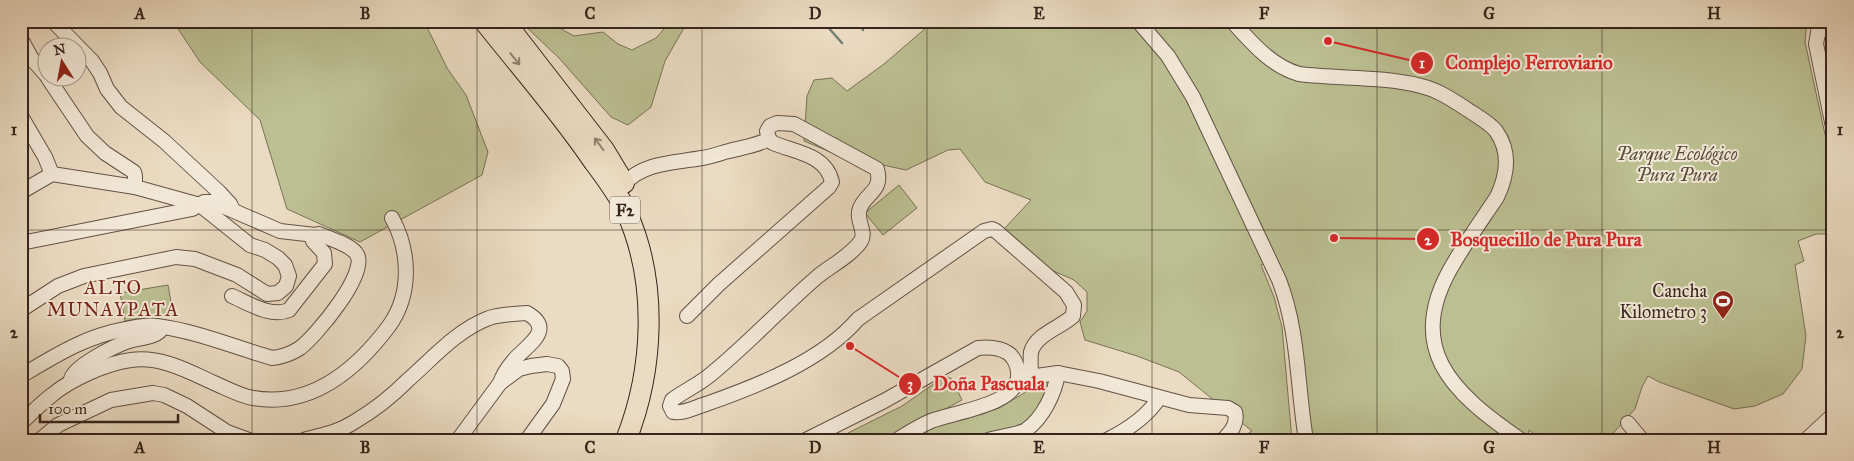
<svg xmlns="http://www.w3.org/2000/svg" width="1854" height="461" font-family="'IM FELL Great Primer',serif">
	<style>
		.green { fill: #bbbf91; stroke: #787256 }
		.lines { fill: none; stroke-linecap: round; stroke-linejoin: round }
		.stream { stroke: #717f75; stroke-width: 2.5 }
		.minor-casing { stroke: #635246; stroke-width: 16 }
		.highway-casing { stroke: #36241c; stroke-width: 22 }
		.minor { stroke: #f2e8d7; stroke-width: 14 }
		.highway { stroke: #ebdbc2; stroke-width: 20 }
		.oneway { stroke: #90806f }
		.grid { fill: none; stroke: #36241c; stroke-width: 1; stroke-opacity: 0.55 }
		.labels { text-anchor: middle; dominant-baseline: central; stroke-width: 4; stroke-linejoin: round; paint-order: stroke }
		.shield { fill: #f2e8d7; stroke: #6e5f54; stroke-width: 1 }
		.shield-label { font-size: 16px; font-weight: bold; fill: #36241c }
		.park-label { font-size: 18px; font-style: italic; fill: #574b39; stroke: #f2e8d7 }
		.poi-label { font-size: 18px; fill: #36241c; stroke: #f2e8d7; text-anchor: end }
		.neighbourhood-label { font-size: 19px; letter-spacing: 1px; fill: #7a1f14; stroke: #f2e8d7 }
		.leader { fill: none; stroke: #d62828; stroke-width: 2 }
		.callout-dot { fill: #d62828; stroke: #f2e8d7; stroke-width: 2 }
		.mark-label { font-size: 15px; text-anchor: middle; font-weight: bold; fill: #fff }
		.callout-label { font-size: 19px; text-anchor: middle; font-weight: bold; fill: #d62828; stroke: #f2e8d7; stroke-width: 4; stroke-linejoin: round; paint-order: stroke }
		.neatline { fill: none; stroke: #36241c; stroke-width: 2 }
		.grid-label { font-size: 16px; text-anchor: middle; font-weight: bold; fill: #36241c }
	</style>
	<rect width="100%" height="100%" fill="#ebdbc2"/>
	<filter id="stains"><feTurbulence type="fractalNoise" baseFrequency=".004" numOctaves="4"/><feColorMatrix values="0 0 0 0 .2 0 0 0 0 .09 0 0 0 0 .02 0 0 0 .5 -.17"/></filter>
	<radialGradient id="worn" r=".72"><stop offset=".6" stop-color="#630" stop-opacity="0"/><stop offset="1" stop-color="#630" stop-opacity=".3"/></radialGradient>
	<g class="green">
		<path d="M173,21H424L447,68L466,95L488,152L482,175L360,242L287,209L260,120L200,62Z"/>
		<path d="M520,21H547L574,36L603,32L618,44L632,50L656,38L671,21H688L665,61L651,107L628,125L611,117L559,58Z"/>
		<path d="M934,21H1807L1805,42L1833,171V234H1816L1798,241L1804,261L1795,265L1806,336L1802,369L1783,394L1755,406L1734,409L1659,382L1648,376L1642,387L1635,409L1607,440H1542L1529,430L1528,440H1312C1300,379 1307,313 1275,258L1261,265L1274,297L1282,327L1292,440H1238L1252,431L1179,372L1137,356L1085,340L1080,322L1087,311V292L1074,280L1049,269L1004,229L1031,200L985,182L960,149L948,150L906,170L840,156L804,141L807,96L814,80L832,78L847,91L884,64Z"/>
		<path d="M899,185L917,208L883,235L865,213Z"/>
		<path d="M168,285L173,313L125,321L120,293Z"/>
		<path d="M945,376L952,379L962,400L906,430L892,440H834L902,406Z"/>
		<path d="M1051,377L1040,408L1019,429L979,440H912L936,425L999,408Z"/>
	</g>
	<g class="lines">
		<g class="stream">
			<path d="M826,21L827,26L842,43"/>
			<path d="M859,21L863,30"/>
		</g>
		<g class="minor-casing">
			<g id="minor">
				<path d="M53,21L92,61L100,73L107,89L121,107L164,141L219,192L230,204L232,208"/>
				<path d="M1138,21L1168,56L1193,97L1279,280C1299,331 1297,386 1306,440"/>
				<path d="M1232,21C1251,42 1271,66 1299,74C1339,79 1382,76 1421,86C1438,90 1451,99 1465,108C1475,115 1489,122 1496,131C1511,152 1507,176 1497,197C1483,218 1468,239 1455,261C1402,347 1451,392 1521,440"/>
				<path d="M1820,21L1816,44L1833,127"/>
				<path d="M1819,26L1833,34"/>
				<path d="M21,39L32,59L48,77"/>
				<path d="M48,78L87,136L105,153L134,172L135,176V187"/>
				<path d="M21,116L45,157L52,174"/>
				<path d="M624,184C644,162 674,163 702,158C711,157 720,153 729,151C743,147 756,146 769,139"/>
				<path d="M21,192L52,174"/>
				<path d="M21,243L192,209L204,202H213L280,231L315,235"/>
				<path d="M21,310L58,286L84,276L176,257L195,259L237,275L267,294L278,293L286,286L289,276L285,265L278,258L265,250L250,245L200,205L135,187L52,174"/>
				<path d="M687,316L719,284L829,187L832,182C826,154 794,152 773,143L769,139L767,131L770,126L777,123L794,124L877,169C883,191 867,192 860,208C855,220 867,231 861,241C851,256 830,266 817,277C780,309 747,345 710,375C698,385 684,391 672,400L670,406L673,412C683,414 696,407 706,404C757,386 822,361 858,319L984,231L992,229L996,231L1066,292L1074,305L1073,316C1060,328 1036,334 1031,352C1030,360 1031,369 1031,377"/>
				<path d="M21,376C56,355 86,336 126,329C136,327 147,324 157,326C196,331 234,347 272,358C282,357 291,354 300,348C315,337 371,271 356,253C349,244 330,239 319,234L315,235L312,238L313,241L324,253L325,264L289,310C271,318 248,303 232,296"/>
				<path d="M1022,378L1058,373L1099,381L1189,405L1228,408L1235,412C1238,424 1231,432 1223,440"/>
				<path d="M71,379C74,366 113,347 126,342C136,338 158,338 162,328"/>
				<path d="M21,423C31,414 41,403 52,395C71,379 107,363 131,360C161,356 188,371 214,383C226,388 240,396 253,398C311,408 356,370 389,326C412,294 410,251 392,218"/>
				<path d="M1628,423L1642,440"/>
				<path d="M40,440L58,425L111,400L153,393L164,395L187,406L227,432L249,440"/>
				<path d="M304,440C321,435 339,432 354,422C373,411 392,396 408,380C433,358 457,330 489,318C501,314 514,314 527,313C556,330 527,345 514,360C508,367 503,374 500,383"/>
				<path d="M458,440L500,383L519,369L531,366L547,364L558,366L562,371L563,379L553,404L527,440"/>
				<path d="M806,440L884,401L978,348C988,347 999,347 1008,353C1014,357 1018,366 1018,373C1021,405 953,412 931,421C919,426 908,433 897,440"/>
				<path d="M988,440C997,437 1017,435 1026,430C1043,418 1055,393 1058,373"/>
				<path d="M1107,440C1127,430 1147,417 1159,398"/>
				<path d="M1806,440L1833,415"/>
			</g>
		</g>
		<g class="highway-casing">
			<g id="highway">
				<path d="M484,21C521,68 561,113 594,162C606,178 619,195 627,213C658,283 654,369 626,440"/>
				<path d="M504,21L604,150L624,183"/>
			</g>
		</g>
		<use href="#minor" class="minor"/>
		<use href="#highway" class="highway"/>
	</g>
	<defs><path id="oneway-shaft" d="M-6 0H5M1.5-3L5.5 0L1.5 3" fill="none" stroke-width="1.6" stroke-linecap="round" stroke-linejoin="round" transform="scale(1.25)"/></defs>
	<g class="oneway">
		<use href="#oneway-shaft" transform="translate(515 59) rotate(51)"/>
		<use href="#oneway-shaft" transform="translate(599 144) rotate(-126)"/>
	</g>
	<path class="grid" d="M252,21V440M477,21V440M702,21V440M927,21V440M1152,21V440M1377,21V440M1602,21V440M21,230H1833"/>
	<defs>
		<g id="stadium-pin" transform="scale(1.125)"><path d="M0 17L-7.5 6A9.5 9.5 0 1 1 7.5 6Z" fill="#8f2418" stroke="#f2e8d7"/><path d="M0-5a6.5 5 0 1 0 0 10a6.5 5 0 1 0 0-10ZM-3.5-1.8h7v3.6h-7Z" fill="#fff"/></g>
	</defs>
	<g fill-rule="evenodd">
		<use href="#stadium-pin" x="1723" y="301"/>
	</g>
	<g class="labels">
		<rect class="shield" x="610" y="196.5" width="30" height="27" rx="4"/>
		<g class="shield-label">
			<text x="625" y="210">F2</text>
		</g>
		<g class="park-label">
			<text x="1677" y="154">Parque Ecológico<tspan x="1677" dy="21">Pura Pura</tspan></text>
		</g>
		<g class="poi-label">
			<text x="1707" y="291">Cancha<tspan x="1707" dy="21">Kilometro 3</tspan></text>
		</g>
		<g class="neighbourhood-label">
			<text x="113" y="287">ALTO<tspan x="113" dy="22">MUNAYPATA</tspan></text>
		</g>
	</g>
	<path class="leader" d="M1328 41L1422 63M1334 238L1428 239M850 346L910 384"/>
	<g class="callout-dot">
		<circle cx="1328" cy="41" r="5"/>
		<circle cx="1334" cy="238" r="5"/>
		<circle cx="850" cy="346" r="5"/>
		<circle cx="1422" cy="63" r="12"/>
		<circle cx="1428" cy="239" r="12"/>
		<circle cx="910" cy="384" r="12"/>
	</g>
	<g class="mark-label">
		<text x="1422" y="68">1</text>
		<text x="1428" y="245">2</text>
		<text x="910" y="389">3</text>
	</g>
	<g class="callout-label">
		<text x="1529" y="69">Complejo Ferroviario</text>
		<text x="1546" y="246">Bosquecillo de Pura Pura</text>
		<text x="989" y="390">Doña Pascuala</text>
	</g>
	<rect width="1854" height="461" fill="none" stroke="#ebdbc2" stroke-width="55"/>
	<g transform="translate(62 62) rotate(349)"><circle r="24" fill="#f2e8d7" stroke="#a79a8c"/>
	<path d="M0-4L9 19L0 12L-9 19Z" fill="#8f2418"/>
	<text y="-8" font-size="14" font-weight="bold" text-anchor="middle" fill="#36241c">N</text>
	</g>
	<path d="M40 414v8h138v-8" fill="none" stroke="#36241c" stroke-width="2.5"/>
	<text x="48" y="414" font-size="15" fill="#36241c" stroke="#f2e8d7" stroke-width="4" paint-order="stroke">100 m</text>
	<rect x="28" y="28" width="1798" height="406" class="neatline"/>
	<g class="grid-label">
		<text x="140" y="19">A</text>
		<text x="365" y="19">B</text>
		<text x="590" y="19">C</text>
		<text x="815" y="19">D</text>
		<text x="1039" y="19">E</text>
		<text x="1264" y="19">F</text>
		<text x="1489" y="19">G</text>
		<text x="1714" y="19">H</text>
		<text x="14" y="135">1</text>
		<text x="1840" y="135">1</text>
		<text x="14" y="338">2</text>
		<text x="1840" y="338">2</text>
		<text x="140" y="453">A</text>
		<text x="365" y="453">B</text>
		<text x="590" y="453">C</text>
		<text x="815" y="453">D</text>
		<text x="1039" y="453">E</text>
		<text x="1264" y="453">F</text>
		<text x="1489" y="453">G</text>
		<text x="1714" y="453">H</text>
	</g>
	<rect width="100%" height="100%" filter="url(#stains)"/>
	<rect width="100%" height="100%" fill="url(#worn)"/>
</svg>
